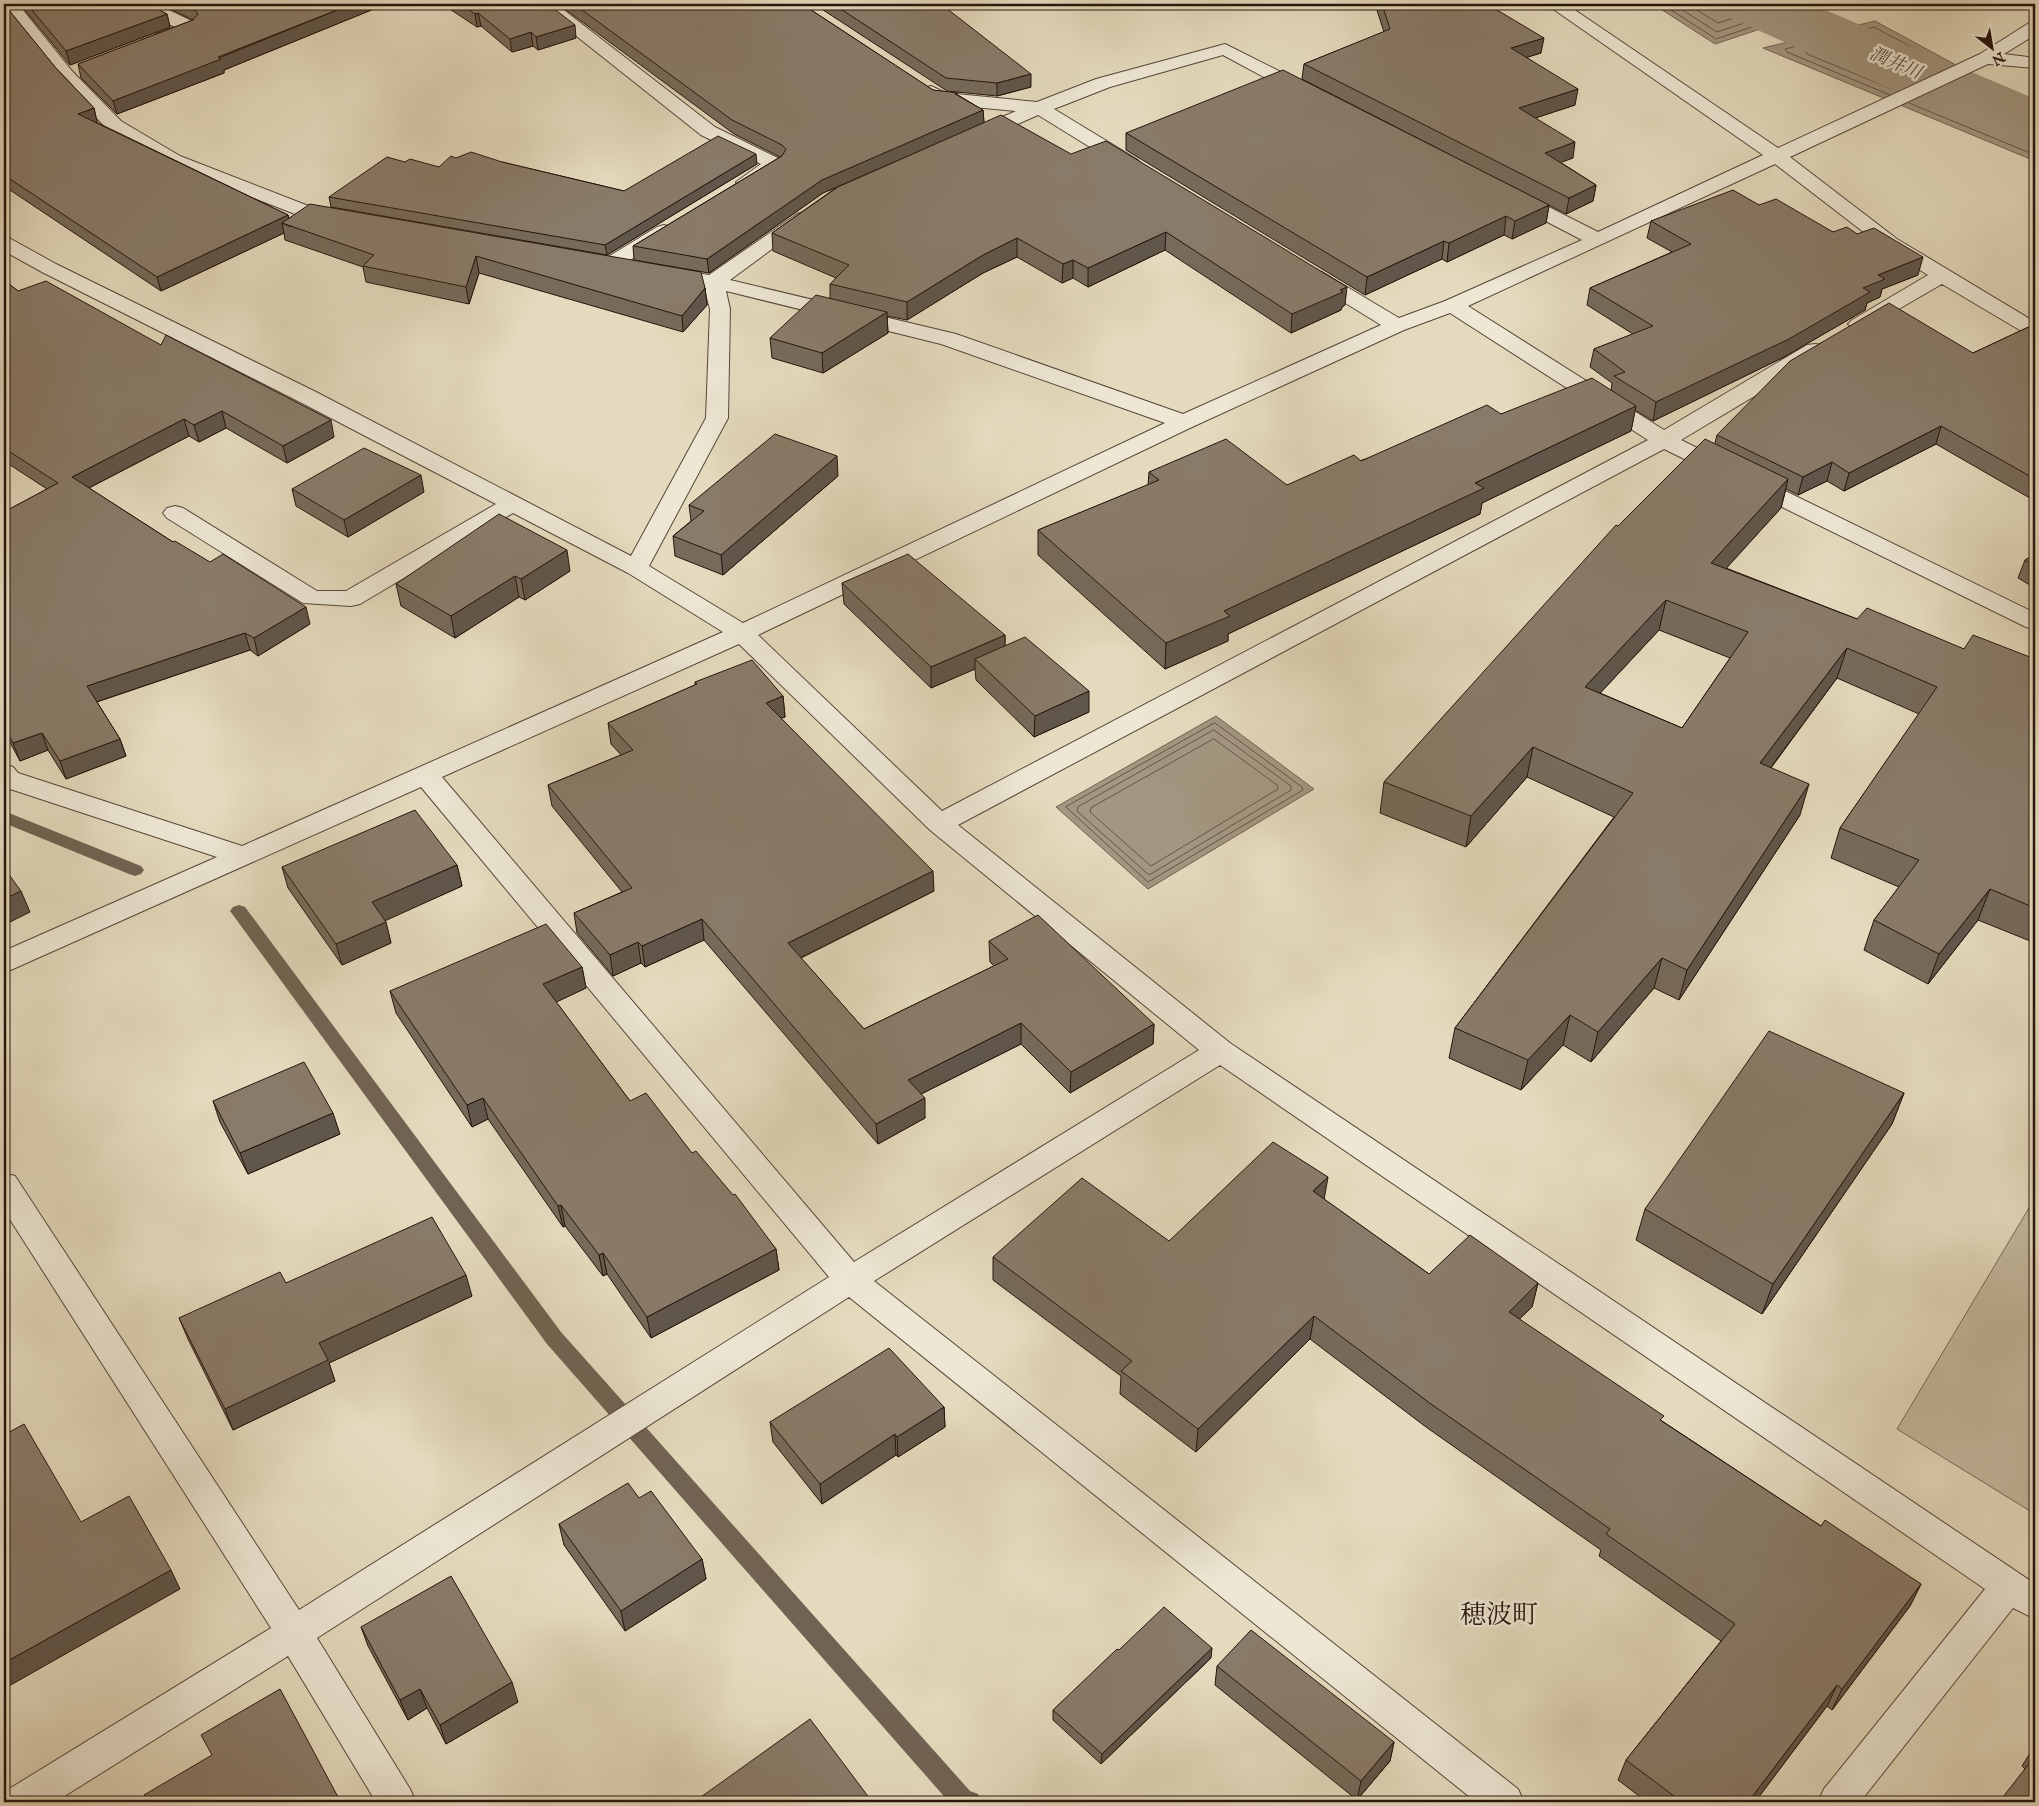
<svg xmlns="http://www.w3.org/2000/svg" width="2039" height="1806" font-family="'IM FELL English','Noto Serif JP',serif">
	<style>
		.green { fill: #c4b99f; stroke: #756756 }
		.water { fill: #a39781; stroke: #716353 }
		.lines { fill: none; stroke-linecap: round; stroke-linejoin: round }
		.shore { stroke: #645647; stroke-width: 1 }
		.stream { fill: #716353; fill-rule: evenodd }
		.river { fill: #a39781; fill-rule: evenodd }
		.minor-casing { stroke: #564639; stroke-width: 2 }
		.minor { fill: #ede7d4; fill-rule: evenodd }
		.wall { fill: #766a5a; stroke: #26150d; fill-rule: evenodd }
		.shaded-wall { fill: #60564a; stroke: #26150d }
		.building { fill: #897b69; stroke: #26150d; fill-rule: evenodd }
		.labels { text-anchor: middle; dominant-baseline: central; stroke-width: 5; stroke-linejoin: round; paint-order: stroke }
		.far-water-label { font-size: 18px; font-style: italic; fill: #58493b; stroke: #ede7d4 }
		.near-quarter-label { font-size: 26px; fill: #26150d; stroke: #ede7d4 }
	</style>
	<rect width="100%" height="100%" fill="#e4dabd"/>
	<filter id="stains"><feTurbulence type="fractalNoise" baseFrequency=".004" numOctaves="4"/><feColorMatrix values="0 0 0 0 .2 0 0 0 0 .09 0 0 0 0 .02 0 0 0 .5 -.17"/></filter>
	<radialGradient id="worn" r=".72"><stop offset=".6" stop-color="#630" stop-opacity="0"/><stop offset="1" stop-color="#630" stop-opacity=".3"/></radialGradient>
	<path class="green" d="M2035,1198V1514L1897,1429Z"/>
	<g class="water">
		<path d="M1653,4H1827L1832,5L1715,44Z"/>
		<path d="M1875,21L2035,108V161L1763,48Z"/>
		<path d="M1216,716L1314,789L1148,889L1056,807Z"/>
	</g>
	<g class="lines">
		<g class="shore">
			<path d="M1662,4L1716,39L1821,4"/>
			<path d="M1673,4L1717,32L1801,4"/>
			<path d="M1687,4L1718,23L1777,4"/>
			<path d="M1965,76L2035,112"/>
			<path d="M1958,79L2029,117L2035,118"/>
			<path d="M1950,83L2025,124L2035,126"/>
			<path d="M1906,87L1831,56L1830,53L1873,42L1933,74"/>
			<path d="M1897,91L1807,54L1806,51L1874,34L1942,70"/>
			<path d="M1890,95L1787,52L1785,49L1874,27L1949,67"/>
			<path d="M1926,95L2035,140"/>
			<path d="M1916,99L2035,148"/>
			<path d="M1909,103L2035,155"/>
			<path d="M1215,723L1302,787L1303,790L1148,882L1066,807Z"/>
			<path d="M1214,730L1291,786V790L1149,875L1077,811L1078,807Z"/>
			<path d="M1214,739L1277,785L1278,789L1151,866L1090,812L1091,808Z"/>
		</g>
		<g class="stream">
			<path d="M4,811L141,866L144,870L141,874L135,876L129,874L4,823Z"/>
			<path d="M239,905L245,907L561,1332L970,1791L978,1794L982,1802H949L547,1344L233,915L230,911L233,907Z"/>
		</g>
		<path class="river" d="M1720,4H1811L2035,99V147L2009,141L1730,18Z"/>
		<g class="minor-casing">
			<g id="minor">
				<path d="M4,4H18L72,71L121,121L180,156L306,205L346,212L349,216L346,220L339,222L295,214L166,164L107,129L60,79L4,9Z"/>
				<path d="M134,4H156L196,23L199,27L196,31L168,42H156L153,38L156,34L175,27L137,8Z"/>
				<path d="M536,4H556L715,127L782,160L785,164L753,186H739L736,182L761,164L701,135Z"/>
				<path d="M1546,4H1566L1778,148L1980,54L2029,23L2035,22V35L2004,54L2035,58V68L1988,64L1790,157L1897,239L2035,322V337L2028,335L1942,284L1866,328L1859,330L1852,328L1848,324L1852,320L1928,275L1883,247L1775,164L1468,306L1664,430L1807,345L1815,344L1823,345L1826,350L1823,355L1681,440L2035,613V630L2026,627L1664,449L958,825L1230,1043L2035,1584V1619L2013,1608L1860,1802H1818L1824,1789L1985,1589L1220,1065L874,1281L1518,1789L1524,1802H1476L849,1297L317,1638L410,1789L416,1802H376L288,1656L55,1802H4L9,1789L271,1628L4,1210V1173L15,1176L299,1610L829,1277L421,787L4,973V951L217,857L4,787V764L13,767L18,773L242,846L723,632L628,573L513,513L360,604L351,606L303,603L167,518L163,513L167,508L175,506L183,508L317,591H346L496,504L300,402L42,272L4,251V237L11,239L56,264L316,392L631,556L706,418L710,309L704,287L660,278L657,274L660,270L667,268L709,275L797,214L804,212L811,214L814,218L730,280L956,334L1183,414L1381,325L1308,280L1305,276L1308,272L1315,270L1322,272L1399,318L1445,301L1582,240L1507,201L1504,197L1507,193H1521L1598,232L1763,155ZM726,291L941,344L1165,423L743,623L649,566L728,418L730,309ZM1450,313L1648,440L942,811L758,635L1192,427L1404,330ZM739,644L930,830L1199,1050L854,1262L442,777Z"/>
				<path d="M1225,44L1313,88L1315,92L1313,96H1299L1223,55L1110,87L1054,109L1138,160L1141,164L1138,168H1124L1038,115L982,140H968L965,136L968,132L1016,111L941,104L934,102L922,92L924,88L931,86L946,93L1037,102L1096,79Z"/>
				<path d="M664,225L671,227L674,231L671,235L617,268L610,270L603,268L600,264L603,260L657,227Z"/>
			</g>
		</g>
		<use href="#minor" class="minor"/>
	</g>
	<g class="wall">
		<path d="M4,4L55,67L94,108L97,122H96L288,215L289,218L705,288L707,305L683,332L479,273L469,304L366,282L363,267L285,240L284,233L161,291L4,186Z"/>
		<path d="M20,4H147L167,14L170,27L70,65Z"/>
		<path d="M160,4H386L224,70V73L117,114L81,78L78,64L193,20Z"/>
		<path d="M442,4H548L576,38L538,50L533,46L512,52L481,26L477,27Z"/>
		<path d="M558,4H802L933,90L958,95L983,110L984,123L1345,305L1342,307L1341,310L1291,333L1165,250L1088,287L1073,278L1062,283L1017,257L983,273L907,320L887,316L888,333L823,373L772,358L770,338L830,299V284L836,278L773,251L772,233L837,187L823,193L709,273L634,260L633,246L780,157L734,134Z"/>
		<path d="M814,4H941L1031,87L997,96L947,91Z"/>
		<path d="M1375,4H1487L1541,53L1527,57L1575,105L1535,118L1573,158L1560,162L1596,185L1593,201L1566,214L1302,79L1304,64L1384,32Z"/>
		<path d="M1126,133L1549,205L1546,223L1512,239L1504,235L1447,262L1442,259L1365,295L1126,150Z"/>
		<path d="M456,158L502,162L624,191L757,164L607,255L331,207L329,197L405,162L439,167Z"/>
		<path d="M1759,205L1833,232L1918,275L1882,289L1880,297L1867,303L1865,310L1784,357L1653,421L1635,410L1631,431L1482,503L1480,514L1228,634V641L1165,669L1038,555V530L1148,485L1149,472L1287,485L1501,414L1611,391L1612,383L1590,367L1594,349L1633,334L1587,305L1590,288L1672,252L1647,238L1651,221Z"/>
		<path d="M4,280L18,291L161,345L334,437L287,463L226,428L199,442L189,436L89,488L173,542L310,624L258,656L250,650L97,702L120,739L126,756L66,779L48,750L20,761L4,731V512L47,489L4,461Z"/>
		<path d="M2035,324V501L1936,444L1844,491L1827,481L1798,495L1786,489L1781,508L1726,568L1857,619L1964,649L2035,659V943L1978,920L1928,984L1864,950L1874,920L1899,887L1831,858L1840,828L1919,714L1837,678L1771,768L1800,815L1679,1000L1654,988L1591,1062L1563,1045L1521,1090L1449,1058L1455,1028L1614,817L1527,777L1466,847L1380,813L1384,782L1618,526L1715,443L1717,435L1973,353ZM1659,630L1730,658L1682,728L1600,693Z"/>
		<path d="M838,476L723,575L675,556L673,536L691,521L689,505Z"/>
		<path d="M292,489L424,492L348,537L296,506Z"/>
		<path d="M2035,554V588L2018,578L2025,560Z"/>
		<path d="M570,571L525,600L519,597L455,638L401,606L396,584Z"/>
		<path d="M842,583L1005,635V646L1089,712L1034,737L976,680L975,669L931,688L844,604Z"/>
		<path d="M695,682L783,696L785,717L781,718L934,891L801,958L864,1029L994,966L990,962L989,941L1154,1024L1153,1044L1070,1093L1021,1044L921,1094L925,1118L878,1144L704,940L645,967L641,963L613,976L577,933L574,913L622,892L552,806L548,785L621,755L611,744L608,723L695,685Z"/>
		<path d="M457,865L462,886L385,920L391,943L342,965L288,888L282,867Z"/>
		<path d="M582,967L586,988L556,1002L630,1101L692,1153L776,1249L779,1270L651,1338L607,1274L603,1276L565,1226L563,1227L488,1119L472,1127L396,1013L390,991Z"/>
		<path d="M1904,1093L1892,1124L1762,1314L1636,1240L1645,1209Z"/>
		<path d="M213,1101L340,1134L248,1174L220,1122Z"/>
		<path d="M1325,1200L1429,1274L1538,1283L1532,1307L1519,1319L1662,1421L1821,1526L1921,1584L1910,1606L1832,1710L1827,1706L1755,1802H1647L1618,1780L1626,1760L1721,1641L1599,1556L1601,1550L1426,1427L1310,1339L1196,1452L1120,1394L1121,1376L993,1280V1257L1169,1241Z"/>
		<path d="M286,1283L472,1296L329,1363L335,1381L233,1430L188,1339L179,1318Z"/>
		<path d="M944,1407L945,1427L898,1457L896,1455L822,1504L773,1442L770,1422Z"/>
		<path d="M639,1498L702,1559L706,1579L625,1631L564,1545L559,1524Z"/>
		<path d="M361,1627L518,1702L446,1744L427,1708L408,1720L368,1646Z"/>
		<path d="M1119,1650L1211,1658L1101,1764L1053,1720V1710Z"/>
		<path d="M1217,1666L1394,1742L1390,1761L1357,1800L1215,1685Z"/>
		<path d="M2035,1745V1802L2025,1769L2022,1766Z"/>
	</g>
	<g class="shaded-wall">
		<path d="M352,4H386L224,70V73L117,114L113,101Z"/>
		<path d="M478,13L481,26L477,27L475,14Z"/>
		<path d="M167,14L170,27L70,65L66,51Z"/>
		<path d="M575,25L576,38L538,50L536,37Z"/>
		<path d="M531,32L533,46L512,52L510,39Z"/>
		<path d="M1544,38L1541,53L1509,63L1511,48Z"/>
		<path d="M1031,74V87L997,96V83Z"/>
		<path d="M1578,89L1575,105L1517,124L1519,108Z"/>
		<path d="M94,108L97,122L82,127L78,114Z"/>
		<path d="M983,110L984,123L823,193L709,273L707,259L822,180Z"/>
		<path d="M1575,142L1573,158L1543,169L1545,153Z"/>
		<path d="M756,154L757,164L607,255L605,245Z"/>
		<path d="M1596,185L1593,201L1566,214L1569,198Z"/>
		<path d="M1549,205L1546,223L1512,239L1515,221Z"/>
		<path d="M288,215L291,227L282,223L284,233L161,291L157,277Z"/>
		<path d="M1506,216L1504,235L1447,262L1449,243Z"/>
		<path d="M1166,232L1165,250L1088,287V268Z"/>
		<path d="M1017,238V257L983,273L907,320V302L983,255Z"/>
		<path d="M1444,241L1442,259L1365,295L1367,277Z"/>
		<path d="M476,256L479,273L469,304L466,287Z"/>
		<path d="M1923,257L1918,275L1882,289L1880,297L1867,303L1865,310L1784,357L1653,421L1656,402L1878,275Z"/>
		<path d="M1073,260V278L1062,283L1063,264Z"/>
		<path d="M1347,287L1345,305L1342,307L1341,310L1291,333L1292,314Z"/>
		<path d="M705,288L707,305L683,332L682,316Z"/>
		<path d="M887,312L888,333L823,373L822,353Z"/>
		<path d="M1636,406L1631,431L1482,503L1480,514L1228,634V641L1165,669L1166,643L1224,611L1475,483Z"/>
		<path d="M222,411L226,428L199,442L194,425Z"/>
		<path d="M184,419L189,436L77,494L72,477Z"/>
		<path d="M331,420L334,437L287,463L283,446Z"/>
		<path d="M1941,426L1936,444L1844,491L1849,473Z"/>
		<path d="M837,456L838,476L723,575L721,555Z"/>
		<path d="M1832,462L1827,481L1798,495L1803,477Z"/>
		<path d="M421,475L424,492L348,537L344,520Z"/>
		<path d="M1788,479L1781,508L1704,593L1711,563Z"/>
		<path d="M567,550L570,571L525,600L521,579Z"/>
		<path d="M515,576L519,597L455,638L451,616Z"/>
		<path d="M1666,600L1659,630L1578,717L1585,687Z"/>
		<path d="M306,607L310,624L258,656L254,638Z"/>
		<path d="M245,633L250,650L93,703L87,686Z"/>
		<path d="M1005,635V656L975,659V669L931,688V667Z"/>
		<path d="M1847,648L1837,678L1751,794L1760,763Z"/>
		<path d="M1089,691V712L1034,737L1035,716Z"/>
		<path d="M783,696L785,717L768,723L766,703Z"/>
		<path d="M42,733L48,750L20,761L13,743Z"/>
		<path d="M120,739L126,756L66,779L60,761Z"/>
		<path d="M1533,747L1527,777L1466,847L1471,816Z"/>
		<path d="M1809,784L1800,815L1679,1000L1687,970Z"/>
		<path d="M457,865L462,886L378,924L372,902Z"/>
		<path d="M933,871L934,891L790,963L788,943Z"/>
		<path d="M1990,889L1978,920L1928,984L1939,954Z"/>
		<path d="M21,891L30,912L4,925V899Z"/>
		<path d="M702,919L704,940L645,967L642,946Z"/>
		<path d="M386,922L391,943L342,965L336,944Z"/>
		<path d="M638,942L641,963L613,976L610,955Z"/>
		<path d="M1662,958L1654,988L1591,1062L1598,1032Z"/>
		<path d="M582,967L586,988L548,1006L543,984Z"/>
		<path d="M1570,1015L1563,1045L1521,1090L1528,1060Z"/>
		<path d="M1021,1023V1044L909,1100L908,1080Z"/>
		<path d="M1154,1024L1153,1044L1070,1093L1071,1072Z"/>
		<path d="M1904,1093L1892,1124L1762,1314L1773,1284Z"/>
		<path d="M483,1098L488,1119L472,1127L467,1105Z"/>
		<path d="M925,1098V1118L878,1144L876,1124Z"/>
		<path d="M333,1113L340,1134L248,1174L240,1153Z"/>
		<path d="M1328,1177L1324,1200L1313,1191Z"/>
		<path d="M561,1205L565,1226L563,1227L558,1206Z"/>
		<path d="M776,1249L779,1270L651,1338L647,1317Z"/>
		<path d="M603,1253L607,1274L603,1276L599,1255Z"/>
		<path d="M466,1275L472,1296L329,1363L335,1381L233,1430L225,1409L319,1343Z"/>
		<path d="M1538,1283L1532,1307L1503,1335L1509,1312Z"/>
		<path d="M1314,1316L1310,1339L1196,1452L1198,1429Z"/>
		<path d="M944,1407L945,1427L898,1457L897,1437Z"/>
		<path d="M895,1434L896,1455L822,1504L820,1484Z"/>
		<path d="M702,1559L706,1579L625,1631L621,1611Z"/>
		<path d="M171,1570L180,1589L9,1686L4,1677V1663Z"/>
		<path d="M1921,1584L1910,1606L1832,1710L1842,1689Z"/>
		<path d="M1212,1648L1211,1658L1101,1764L1102,1754Z"/>
		<path d="M512,1682L518,1702L446,1744L440,1725Z"/>
		<path d="M1837,1685L1827,1706L1755,1802H1748Z"/>
		<path d="M420,1689L427,1708L408,1720L400,1700Z"/>
		<path d="M1394,1742L1390,1761L1357,1800L1361,1781Z"/>
		<path d="M338,1797L340,1802H330Z"/>
		<path d="M870,1799L871,1802H865Z"/>
	</g>
	<g class="building">
		<path d="M4,4L55,67L94,108L78,114L288,215L157,277L4,175Z"/>
		<path d="M27,4H147L167,14L66,51Z"/>
		<path d="M184,4H352L218,57L221,59L113,101L78,64L193,20L198,14L194,9Z"/>
		<path d="M460,4H548L575,25L536,37L531,32L510,39L478,13L475,14Z"/>
		<path d="M574,4H802L933,90L958,93L955,94L983,110L822,180L707,259L633,246L782,156L786,149L782,145L732,120Z"/>
		<path d="M833,4H941L1031,74L997,83L946,78Z"/>
		<path d="M1382,4H1487L1544,38L1511,48L1578,89L1519,108L1575,142L1545,153L1596,185L1569,198L1304,64L1390,29Z"/>
		<path d="M1283,70L1549,205L1515,221L1506,216L1449,243L1444,241L1367,277L1126,133Z"/>
		<path d="M1001,115L1071,154L1106,141L1347,287L1340,290L1343,292L1292,314L1166,232L1088,268L1073,260L1063,264L1017,238L983,255L907,302L830,284L849,265L772,233L838,187Z"/>
		<path d="M718,136L756,154L605,245L329,197L387,157L405,162L410,159L439,167L451,156L456,158L471,152L502,162L624,191Z"/>
		<path d="M1733,190L1759,205L1776,199L1833,232L1847,227L1857,234L1874,228L1923,257L1878,275L1885,279L1863,288L1870,292L1789,339L1656,402L1614,376L1625,372L1594,349L1653,326L1590,288L1691,244L1651,221Z"/>
		<path d="M310,204L701,272L705,288L682,316L476,256L466,287L363,266L374,255L282,223Z"/>
		<path d="M4,280L18,291L46,281L161,345L166,335L331,420L283,446L222,411L194,425L184,419L72,477L173,542L175,541L210,562L223,554L306,607L254,638L245,633L87,686L120,739L60,761L42,733L13,743L4,726V512L58,483L4,448Z"/>
		<path d="M816,295L887,312L822,353L770,338Z"/>
		<path d="M1889,303L1973,353L2035,324V479L1941,426L1849,473L1832,462L1803,477L1717,435L1790,361Z"/>
		<path d="M1592,378L1636,406L1475,483L1484,488L1224,611L1230,616L1166,643L1038,530L1159,480L1149,472L1226,439L1287,485L1354,455L1361,461L1487,405L1501,414Z"/>
		<path d="M775,434L837,456L721,555L673,536L704,511L689,505Z"/>
		<path d="M1705,439L1788,479L1711,563L1857,619L1867,608L1964,649L1973,635L2035,659V908L1990,889L1939,954L1874,920L1919,860L1840,828L1937,687L1847,648L1760,763L1809,784L1687,970L1662,958L1598,1032L1570,1015L1528,1060L1455,1028L1633,793L1533,747L1471,816L1384,782L1616,525L1618,526ZM1666,600L1748,632L1682,728L1585,687Z"/>
		<path d="M364,448L421,475L344,520L292,489Z"/>
		<path d="M499,514L567,550L521,579L515,576L451,616L396,584Z"/>
		<path d="M908,554L1005,635L931,667L842,583Z"/>
		<path d="M2035,554V566L2025,560Z"/>
		<path d="M1025,637L1089,691L1035,716L975,659Z"/>
		<path d="M752,660L783,696L766,703L933,871L788,943L864,1029L1008,959L989,941L1038,915L1154,1024L1071,1072L1021,1023L908,1080L925,1098L876,1124L702,919L642,946L638,942L610,955L574,913L632,888L548,785L633,750L608,723L697,684L695,682Z"/>
		<path d="M415,810L457,865L372,902L386,922L336,944L282,867Z"/>
		<path d="M4,868L21,891L4,899Z"/>
		<path d="M546,924L582,967L543,984L630,1101L646,1093L692,1153L696,1151L733,1195L735,1194L776,1249L647,1317L603,1253L599,1255L561,1205L558,1206L483,1098L467,1105L390,991Z"/>
		<path d="M1769,1031L1904,1093L1773,1284L1645,1209Z"/>
		<path d="M304,1062L333,1113L240,1153L213,1101Z"/>
		<path d="M1273,1142L1328,1177L1313,1191L1429,1274L1470,1235L1538,1283L1509,1312L1664,1416L1660,1420L1821,1526L1825,1520L1921,1584L1842,1689L1837,1685L1748,1802H1682L1626,1760L1735,1624L1606,1534L1610,1529L1431,1404L1314,1316L1198,1429L1121,1371L1132,1361L993,1257L1082,1178L1169,1241Z"/>
		<path d="M432,1217L466,1275L319,1343L328,1360L225,1409L179,1318L280,1272L286,1283Z"/>
		<path d="M889,1348L944,1407L897,1437L895,1434L820,1484L770,1422Z"/>
		<path d="M24,1424L81,1522L129,1496L171,1570L4,1663V1435Z"/>
		<path d="M628,1483L639,1498L651,1491L702,1559L621,1611L559,1524Z"/>
		<path d="M451,1576L512,1682L440,1725L420,1689L400,1700L361,1627Z"/>
		<path d="M1164,1607L1212,1648L1102,1754L1053,1710L1117,1649L1119,1650Z"/>
		<path d="M1251,1630L1394,1742L1361,1781L1217,1666Z"/>
		<path d="M280,1689L338,1797L330,1802H148L144,1795L212,1755L201,1735Z"/>
		<path d="M810,1719L870,1799L865,1802H694Z"/>
		<path d="M2035,1756V1802H1999Z"/>
	</g>
	<g class="labels">
		<g class="far-water-label">
			<text transform="translate(1895 64) rotate(23)">潤井川</text>
		</g>
		<g class="near-quarter-label">
			<text x="1499" y="1615">穂波町</text>
		</g>
	</g>
	<rect width="2039" height="1806" fill="none" stroke="#e4dabd" stroke-width="20"/>
	<rect x="5" y="5" width="2029" height="1796" fill="none" stroke="#26150d" stroke-width="2.5"/>
	<rect x="10" y="10" width="2019" height="1786" fill="none" stroke="#26150d"/>
	<g transform="translate(1992 48) rotate(149)" stroke="#ede7d4" stroke-width="4" paint-order="stroke">
	<path d="M0-4L9 19L0 12L-9 19Z" fill="#26150d"/>
	<text y="-8" font-size="14" font-weight="bold" text-anchor="middle" fill="#26150d">N</text>
	</g>
	<rect width="100%" height="100%" filter="url(#stains)"/>
	<rect width="100%" height="100%" fill="url(#worn)"/>
</svg>
